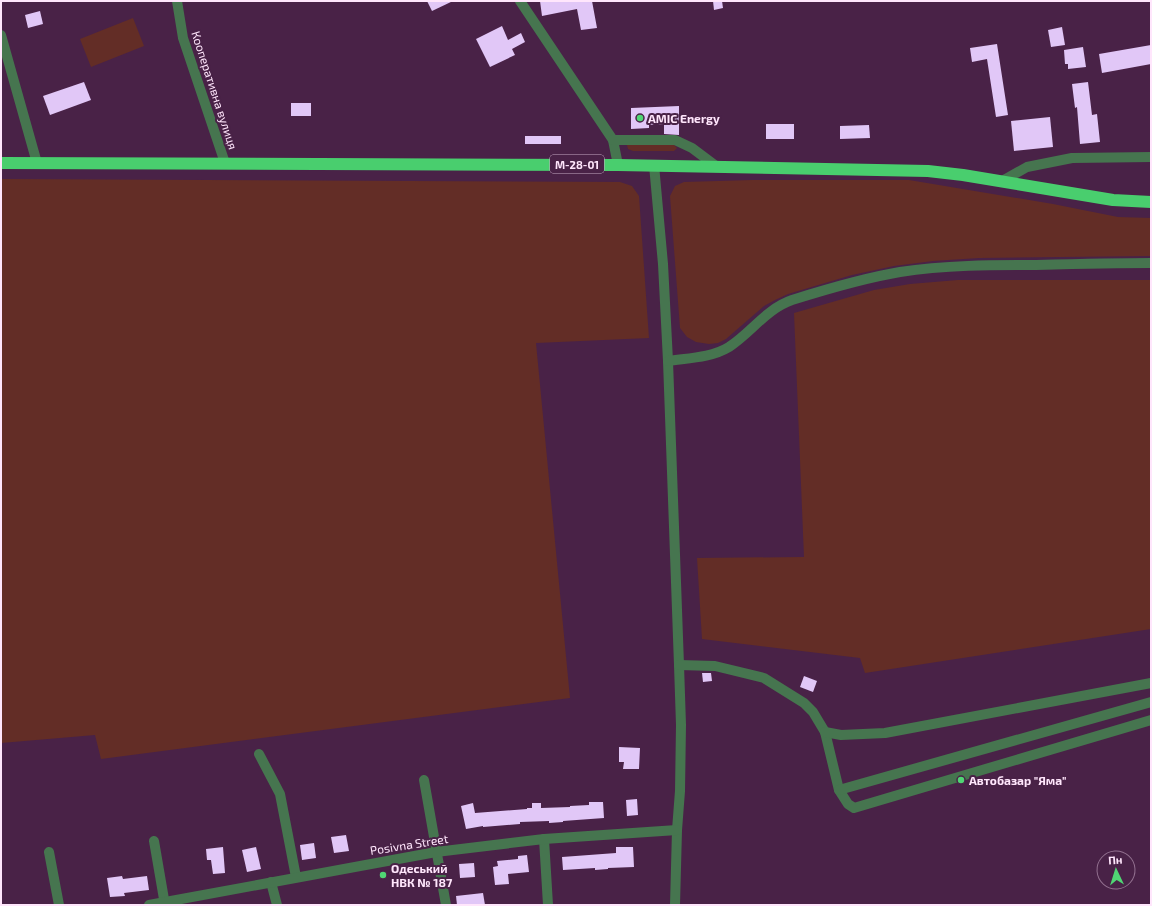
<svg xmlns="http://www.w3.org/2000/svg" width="1152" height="906" font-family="'Exo 2',sans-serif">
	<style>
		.green { fill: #632d26 }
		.building { fill: #e1c7f7 }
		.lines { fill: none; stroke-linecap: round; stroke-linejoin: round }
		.minor { stroke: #46754f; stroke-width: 10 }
		.highway { stroke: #49ce6e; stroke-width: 12 }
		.poi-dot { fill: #50d674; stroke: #492247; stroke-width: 1.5 }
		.labels { text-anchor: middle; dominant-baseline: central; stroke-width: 4; stroke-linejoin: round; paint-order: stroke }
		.shield { fill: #492247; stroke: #c8abc6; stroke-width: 1 }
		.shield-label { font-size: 11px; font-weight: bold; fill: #ffe6fc }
		.street-label { font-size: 12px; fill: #ffe6fc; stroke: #492247 }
		.poi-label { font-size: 12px; font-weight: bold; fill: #ffe6fc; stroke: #492247; text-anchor: start }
	</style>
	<rect width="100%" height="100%" fill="#492247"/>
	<g class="green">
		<path d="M133,18L144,46L91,67L80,39Z"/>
		<path d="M627,145H674L677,148L674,151H633L628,149Z"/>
		<path d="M1,179L620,182L632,186L639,196L649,338L536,343L570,698L101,759L95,735L1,743Z"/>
		<path d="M752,180H909L1053,204L1118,217L1151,218V256L979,258L933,261L894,266L852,275L788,294L775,300L764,306L726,339L718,343L709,344L696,342L687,337L680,328L670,196L675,186L684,182Z"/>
		<path d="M958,280H1151V629L865,673L860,658L702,639L697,558L804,557L794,313L874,290L910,284Z"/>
	</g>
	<g class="building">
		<path d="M427,1H453L432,11Z"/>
		<path d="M540,1H592L597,28L581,30L577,9L542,16Z"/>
		<path d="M713,1H722L723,8L714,10Z"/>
		<path d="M40,11L43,24L28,28L25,15Z"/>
		<path d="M502,26L508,40L521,33L525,42L512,49L515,55L490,67L476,39Z"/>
		<path d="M1062,27L1065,45L1051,47L1048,30Z"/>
		<path d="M997,44L1008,115L996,117L987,59L972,62L970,48Z"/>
		<path d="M1151,45V64L1102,73L1099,54Z"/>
		<path d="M1083,47L1086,67L1068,69V64H1065L1064,50Z"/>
		<path d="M84,82L91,100L50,115L43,96Z"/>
		<path d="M1088,82L1092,115L1097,114L1100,142L1080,144L1077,107L1075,108L1072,84Z"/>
		<rect x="291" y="103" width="20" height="13"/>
		<path d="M679,106V135L664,134V124L649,125V128L631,129V108Z"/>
		<path d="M1050,117L1053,147L1014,151L1011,121Z"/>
		<rect x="766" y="124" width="28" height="15"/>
		<path d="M869,125L870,138L840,139V126Z"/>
		<rect x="525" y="136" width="36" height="8"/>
		<path d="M702,673H711L712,681L703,682Z"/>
		<path d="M804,676L817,681L813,692L800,687Z"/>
		<path d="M619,747L640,748L639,769H623L624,762H619Z"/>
		<path d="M637,799L638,815L627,816L626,800Z"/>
		<path d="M589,802H603L604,818L563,821V822L549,823V821L520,822V824L483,827V826L466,829L461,806L473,803L475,813L527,809V808H532V803H541V808L570,807V806L589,805Z"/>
		<path d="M346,835L349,851L334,853L331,837Z"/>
		<path d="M314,843L316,858L302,860L300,845Z"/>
		<path d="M223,847L225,873L213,874L211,860H207L206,849Z"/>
		<path d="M256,847L261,869L247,872L242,850Z"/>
		<path d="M616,847H633L634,867L608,868V869L595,870V868L563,870L562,857L616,853Z"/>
		<path d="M527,855L529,872L508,874L509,884L495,885L493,867L498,866L497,861L518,859V856Z"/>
		<path d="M474,863L475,877L460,878L459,864Z"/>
		<path d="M122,876L123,879L147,876L149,890L124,893L125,896L110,897L107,878Z"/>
		<path d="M483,893L485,905H457L456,896Z"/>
	</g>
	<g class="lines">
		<g class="minor">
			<path d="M177,1L183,38L225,163"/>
			<path d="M520,1L613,140L618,165"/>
			<path d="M1,35L37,163"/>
			<path d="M613,140H675L692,148L716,166"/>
			<path d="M654,165L663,264L668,361L679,665L681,725L680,791L677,830L675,905"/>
			<path d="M1002,181L1027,167L1072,158L1151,157"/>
			<path d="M668,361C688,358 711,358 729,347C752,332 766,309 792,300C827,289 864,278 900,272C945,265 991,265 1036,265C1074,264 1113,263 1151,263"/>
			<path d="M679,665L715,666L764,678L804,703L813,712L825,732L839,790L848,804L854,808L1151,720"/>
			<path d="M825,732L841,735L885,733L1151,683"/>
			<path d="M259,754L280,794L296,877"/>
			<path d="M424,780L446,905"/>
			<path d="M839,790L1151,702"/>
			<path d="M544,839L548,905"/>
			<path d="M154,841L165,905"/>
			<path d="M49,852L59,905"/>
			<path d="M271,882L277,905"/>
			<path d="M149,905L436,852L544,839L677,830"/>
		</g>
		<path class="highway" d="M1,163L618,165L928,171L963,175L1113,200L1151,202"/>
	</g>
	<g class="poi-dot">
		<circle cx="640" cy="118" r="4"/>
		<circle cx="961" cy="780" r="4"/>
		<circle cx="383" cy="875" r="4"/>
	</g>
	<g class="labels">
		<rect class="shield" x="550" y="155" width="54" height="18" rx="3"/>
		<g class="shield-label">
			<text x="577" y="164">М-28-01</text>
		</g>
		<g class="street-label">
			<text transform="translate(215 90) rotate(72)">Кооперативна вулиця</text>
			<text transform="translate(409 844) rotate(-9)">Posivna Street</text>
		</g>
		<g class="poi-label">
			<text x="648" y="118">AMIC Energy</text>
			<text x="969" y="780">Автобазар "Яма"</text>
			<text x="391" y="868">Одеський<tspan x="391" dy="14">НВК № 187</tspan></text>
		</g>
	</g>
	<rect width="1152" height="906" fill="none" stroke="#ffe6fc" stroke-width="4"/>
	<g transform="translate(1116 870) rotate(356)"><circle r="19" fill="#492247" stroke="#92708f"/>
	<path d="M0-3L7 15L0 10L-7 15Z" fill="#50d674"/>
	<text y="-6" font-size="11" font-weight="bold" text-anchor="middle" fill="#ffe6fc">Пн</text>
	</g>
</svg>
